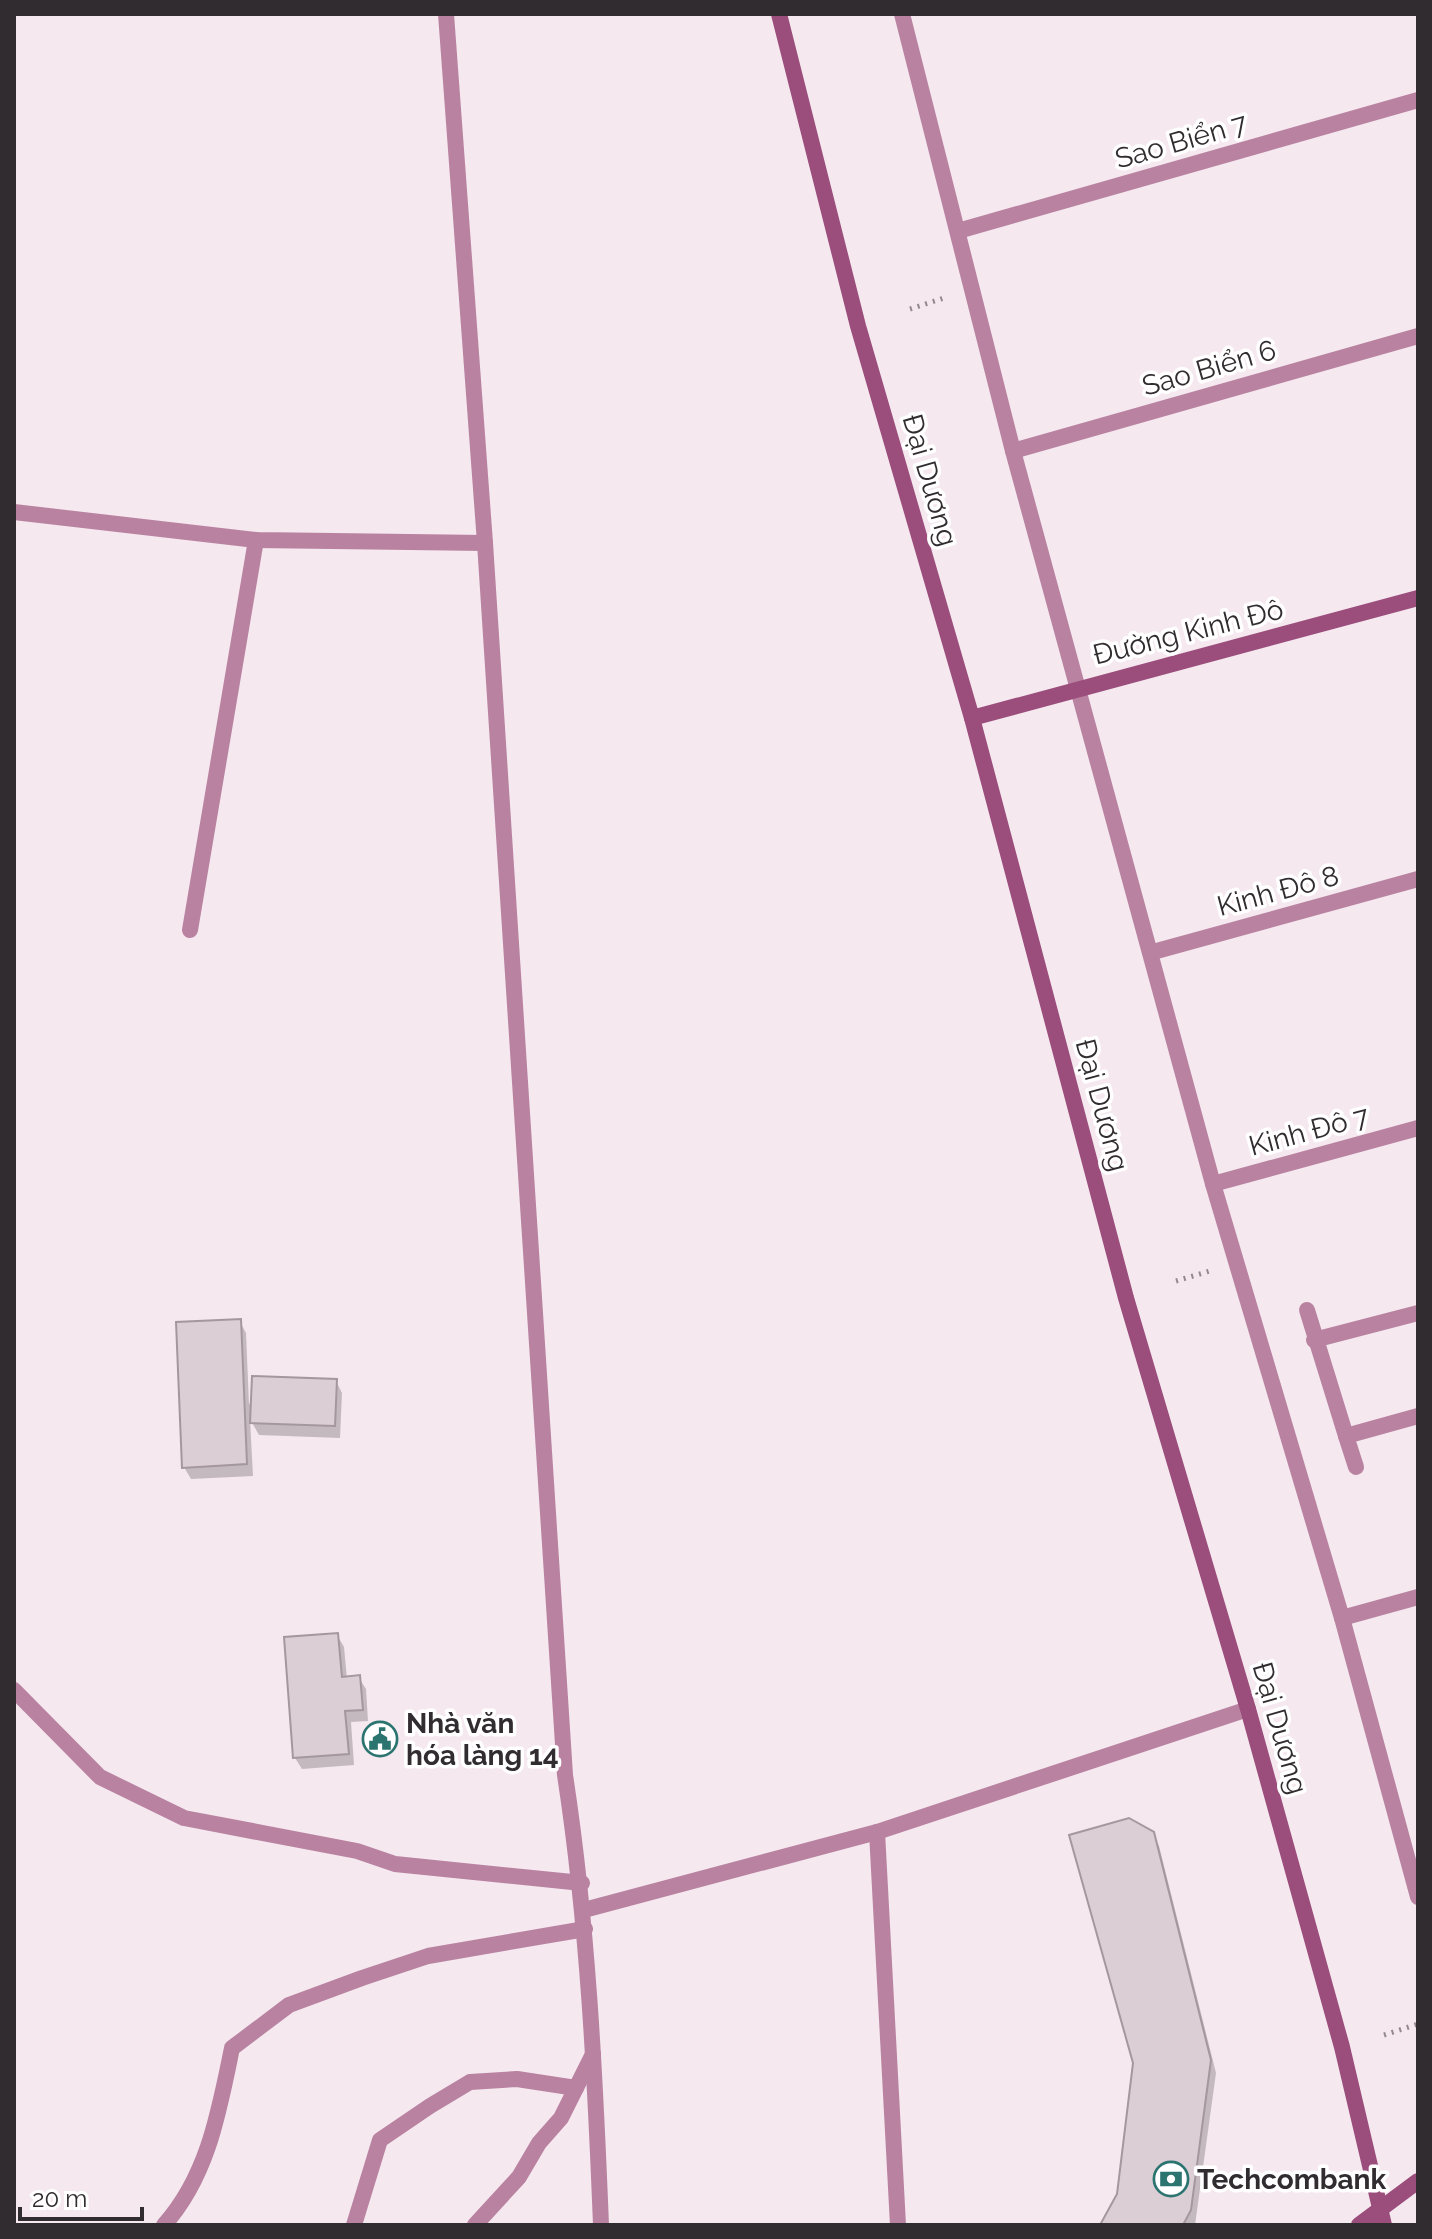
<svg xmlns="http://www.w3.org/2000/svg" width="1432" height="2239" font-family="Raleway,sans-serif">
	<style>
		.shadow { fill: #0003 }
		.building { fill: #dbced4; stroke: #a4989e; stroke-width: 2 }
		.lines { fill: none; stroke-linecap: round; stroke-linejoin: round }
		.path { stroke: #938a8f; stroke-width: 5; stroke-dasharray: 2 6; stroke-linecap: butt }
		.street { stroke: #b982a1; stroke-width: 16 }
		.secondary { stroke: #9b4d7c; stroke-width: 16 }
		.labels { text-anchor: middle; dominant-baseline: central; stroke-width: 7; stroke-linejoin: round; paint-order: stroke }
		.street-label { font-size: 28px; fill: #312c2f; stroke: #fff }
		.poi-label { font-size: 28px; font-weight: bold; fill: #312c2f; stroke: #fff; text-anchor: start }
	</style>
	<rect width="100%" height="100%" fill="#f5e8ef"/>
	<g class="shadow">
		<path d="M240,1322L246,1333L249,1404L336,1381L342,1393L340,1438L259,1435L250,1419L253,1476L191,1479L184,1467Z"/>
		<path d="M337,1635L344,1647L347,1679L359,1678L366,1689L368,1721L351,1722L354,1765L302,1769L295,1758Z"/>
		<path d="M1152,1833L1159,1846L1216,2073L1195,2225H1103L1119,2194L1135,2063Z"/>
	</g>
	<g class="building">
		<path d="M241,1319L247,1464L182,1468L176,1322Z"/>
		<path d="M252,1376L337,1379L335,1426L250,1423Z"/>
		<path d="M338,1633L342,1677L360,1675L363,1710L345,1711L349,1754L293,1758L284,1637Z"/>
		<path d="M1129,1818L1154,1832L1211,2060L1191,2210L1183,2225H1100L1117,2194L1133,2063L1069,1835Z"/>
	</g>
	<g class="lines">
		<g class="path">
			<path d="M910,309L947,297"/>
			<path d="M1176,1281L1210,1271"/>
			<path d="M1384,2035L1418,2024"/>
		</g>
		<g class="street">
			<path d="M446,14L485,543L565,1775C588,1925 595,2074 601,2225"/>
			<path d="M902,14L1013,451L1213,1184L1342,1618L1418,1897"/>
			<path d="M958,231L1418,100"/>
			<path d="M1013,451L1418,336"/>
			<path d="M14,512L256,540L485,543"/>
			<path d="M190,930L256,540"/>
			<path d="M1153,952L1418,879"/>
			<path d="M1213,1184L1418,1128"/>
			<path d="M1307,1310L1346,1436L1418,1416"/>
			<path d="M1314,1340L1418,1313"/>
			<path d="M1346,1436L1356,1467"/>
			<path d="M1342,1618L1418,1597"/>
			<path d="M14,1690L100,1777L184,1818L357,1851L395,1864L582,1883"/>
			<path d="M877,1832L898,2225"/>
			<path d="M584,1910L877,1832L1248,1709"/>
			<path d="M164,2225C208,2176 219,2111 232,2048L289,2005L362,1978L428,1956L585,1929"/>
			<path d="M354,2225L380,2140L430,2106L470,2082L517,2079L576,2088"/>
			<path d="M475,2225L519,2177L539,2143L561,2118L593,2054"/>
		</g>
		<g class="secondary">
			<path d="M779,14L858,326L972,718L1126,1298L1248,1709L1342,2047L1384,2225"/>
			<path d="M972,718L1418,598"/>
			<path d="M1359,2225L1418,2181"/>
		</g>
	</g>
	<defs>
		<g id="civic-ring" transform="scale(1.8)"><circle r="9.5" fill="#fff" stroke="#2b7470" stroke-width="1.5"/><path d="M-.6-6.5H3V-4.5H.6V-3L4-1V1h2V6H-6V1h2V-1L-.6-3ZM-1.2 2.5V6h2.4V2.5Z" fill="#2b7470"/></g>
		<g id="bank-ring" transform="scale(1.8)"><circle r="9.5" fill="#fff" stroke="#2b7470" stroke-width="1.5"/><path d="M-6-4H6V4H-6ZM0-2.3a2.3 2.3 0 1 0 0 4.6a2.3 2.3 0 1 0 0-4.6Z" fill="#2b7470"/></g>
	</defs>
	<g fill-rule="evenodd">
		<use href="#civic-ring" x="380" y="1739"/>
		<use href="#bank-ring" x="1171" y="2179"/>
	</g>
	<g class="labels">
		<g class="street-label">
			<text transform="translate(1181 141) rotate(-16)">Sao Biển 7</text>
			<text transform="translate(1209 368) rotate(-16)">Sao Biển 6</text>
			<text transform="translate(930 480) rotate(74)">Đại Dương</text>
			<text transform="translate(1188 632) rotate(-14)">Đường Kinh Đô</text>
			<text transform="translate(1278 891) rotate(-15)">Kinh Đô 8</text>
			<text transform="translate(1102 1105) rotate(75)">Đại Dương</text>
			<text transform="translate(1309 1131) rotate(-15)">Kinh Đô 7</text>
			<text transform="translate(1280 1728) rotate(74)">Đại Dương</text>
		</g>
		<g class="poi-label">
			<text x="406" y="1723">Nhà văn<tspan x="406" dy="32">hóa làng 14</tspan></text>
			<text x="1197" y="2179">Techcombank</text>
		</g>
	</g>
	<rect width="1432" height="2239" fill="none" stroke="#312c2f" stroke-width="32"/>
	<path d="M20 2207v12h122v-12" fill="none" stroke="#312c2f" stroke-width="4"/>
	<text x="32" y="2207" font-size="24" fill="#312c2f" stroke="#ffffff" stroke-width="6" paint-order="stroke">20 m</text>
</svg>
